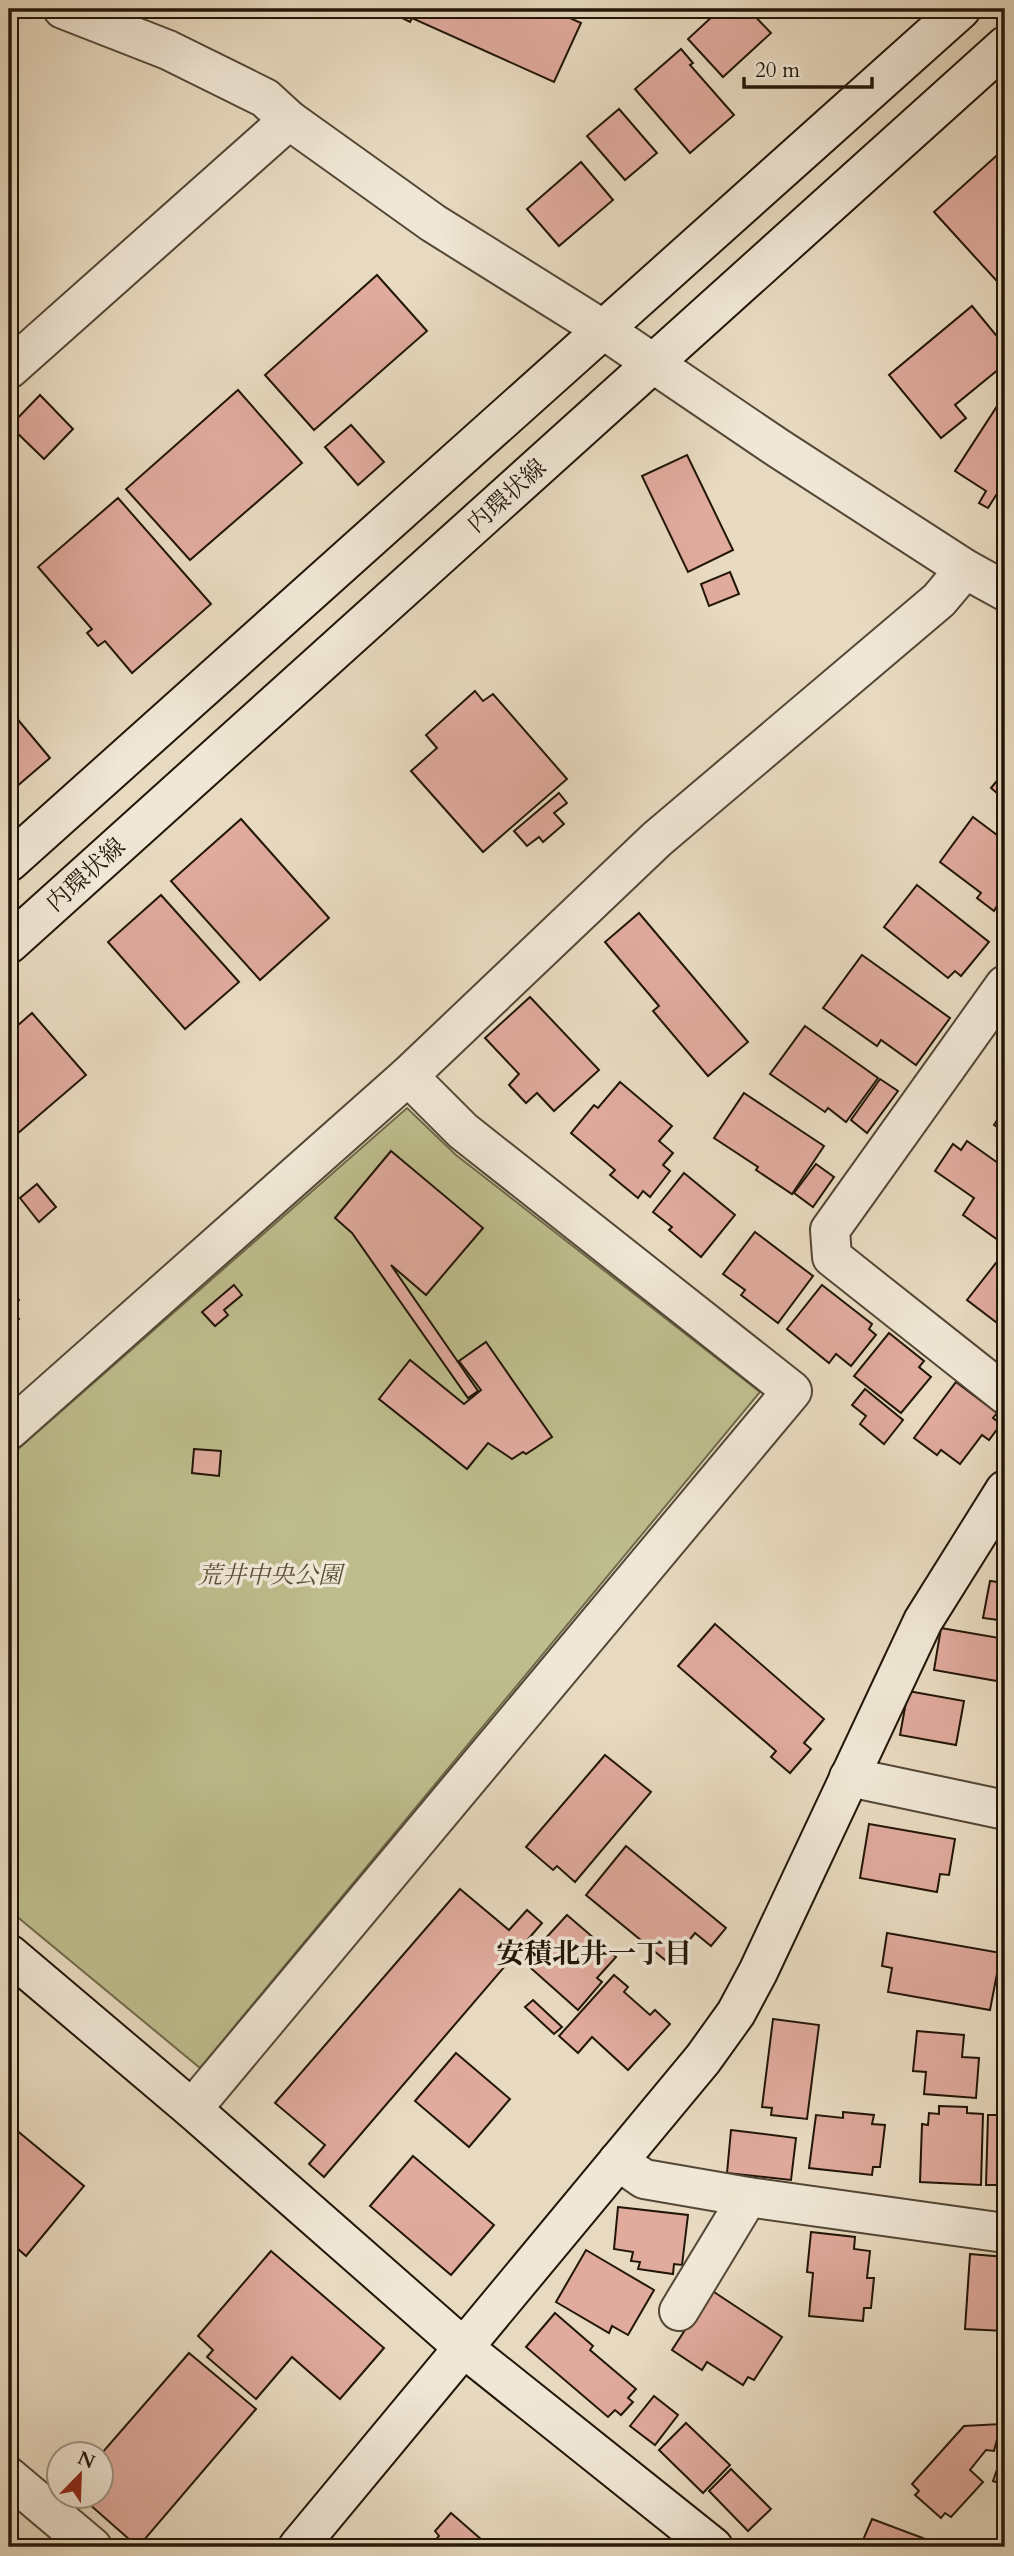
<svg xmlns="http://www.w3.org/2000/svg" width="1014" height="2556" font-family="Cardo,'Noto Serif JP',serif">
	<style>
		.green { fill: #bebd8d; stroke: #706a4a; stroke-width: 2 }
		.building { fill: #e0aa9d; stroke: #221607; stroke-width: 2 }
		.lines { fill: none; stroke-linecap: round; stroke-linejoin: round }
		.street-casing { stroke: #544735; stroke-width: 42 }
		.secondary-casing { stroke: #221607; stroke-width: 42 }
		.street { stroke: #f0e7d6; stroke-width: 38 }
		.secondary { stroke: #f0e7d6; stroke-width: 38 }
		.labels { text-anchor: middle; dominant-baseline: central; stroke-width: 7; stroke-linejoin: round; paint-order: stroke }
		.street-label { font-size: 24px; fill: #221607; stroke: #f0e7d6 }
		.park-label { font-size: 24px; font-style: italic; fill: #595036; stroke: #f0e7d6 }
		.quarter-label { font-size: 28px; font-weight: bold; fill: #221607; stroke: #f0e7d6 }
	</style>
	<rect width="100%" height="100%" fill="#e8dac0"/>
	<filter id="stains"><feTurbulence type="fractalNoise" baseFrequency=".00286" numOctaves="4"/><feColorMatrix values="0 0 0 0 .2 0 0 0 0 .09 0 0 0 0 .02 0 0 0 .5 -.17"/></filter>
	<radialGradient id="worn" r=".72"><stop offset=".6" stop-color="#630" stop-opacity="0"/><stop offset="1" stop-color="#630" stop-opacity=".3"/></radialGradient>
	<path class="green" d="M407,1108L456,1155L760,1392L200,2068L9,1910V1457Z"/>
	<g class="building">
		<path d="M391,9H550L581,23L554,82L412,18L410,22L392,13L393,10Z"/>
		<path d="M710,9H748L771,33L723,77L688,39L715,14Z"/>
		<path d="M681,49L693,63L690,65L734,115L690,153L635,89Z"/>
		<path d="M619,109L657,153L625,180L587,136Z"/>
		<path d="M1005,148V290L934,212Z"/>
		<path d="M581,162L613,200L559,246L527,209Z"/>
		<path d="M377,275L427,331L314,430L265,375Z"/>
		<path d="M972,306L1005,346V364L955,405L966,418L941,438L889,375Z"/>
		<path d="M238,390L302,463L190,560L126,489Z"/>
		<path d="M1005,394V451L997,464L1005,470V481L988,508L979,503L986,491L955,471Z"/>
		<path d="M40,395L73,429L44,459L10,426Z"/>
		<path d="M351,425L384,462L358,485L325,447Z"/>
		<path d="M687,455L733,550L688,572L642,476Z"/>
		<path d="M118,498L211,604L132,673L105,641L98,646L87,633L92,629L38,567Z"/>
		<path d="M730,572L739,594L709,606L701,584Z"/>
		<path d="M475,691L483,701L493,694L567,779L483,852L411,771L437,748L426,735Z"/>
		<path d="M9,709L50,758L9,793Z"/>
		<path d="M1005,771V800L991,788Z"/>
		<path d="M559,793L567,803L554,813L564,824L543,842L539,837L527,846L514,831Z"/>
		<path d="M973,817L1005,841V912L997,906L994,911L977,898L981,893L940,862Z"/>
		<path d="M241,819L329,918L260,980L171,881Z"/>
		<path d="M917,885L989,942L961,976L955,971L948,978L884,927Z"/>
		<path d="M161,895L239,982L185,1029L108,942Z"/>
		<path d="M639,913L748,1042L708,1076L653,1011L659,1006L605,942Z"/>
		<path d="M862,955L950,1018L916,1065L881,1040L877,1046L823,1008Z"/>
		<path d="M530,997L599,1070L554,1111L537,1093L526,1103L509,1085L519,1074L485,1038Z"/>
		<path d="M32,1013L86,1075L17,1134L9,1125V1033Z"/>
		<path d="M805,1026L878,1078L846,1122L828,1108L825,1112L770,1074Z"/>
		<path d="M880,1079L898,1091L867,1133L851,1120Z"/>
		<path d="M620,1082L672,1126L659,1141L673,1153L663,1165L670,1171L650,1197L643,1191L638,1198L610,1175L615,1170L571,1133L594,1105L598,1108Z"/>
		<path d="M744,1093L824,1146L792,1194L756,1170L758,1167L714,1138Z"/>
		<path d="M1005,1108V1132L994,1125Z"/>
		<path d="M967,1141L1005,1168V1230L998,1240L963,1215L974,1198L935,1171L953,1144L961,1150Z"/>
		<path d="M391,1151L483,1228L426,1295L391,1265L478,1391L468,1398L352,1233L335,1218Z"/>
		<path d="M816,1164L834,1177L813,1207L794,1193Z"/>
		<path d="M684,1173L735,1215L701,1257L669,1230L672,1227L653,1212Z"/>
		<path d="M37,1184L56,1207L39,1222L20,1198Z"/>
		<path d="M755,1232L813,1276L778,1323L741,1295L745,1290L723,1274Z"/>
		<path d="M1003,1254L1005,1255V1329L967,1300Z"/>
		<path d="M234,1285L242,1295L224,1310L228,1315L215,1326L202,1312Z"/>
		<path d="M822,1285L872,1324L869,1329L876,1335L851,1366L836,1354L829,1363L787,1329Z"/>
		<path d="M9,1289L19,1300L10,1308L19,1319L9,1329Z"/>
		<path d="M889,1333L924,1361L919,1367L931,1377L901,1413L854,1376Z"/>
		<path d="M486,1342L552,1437L526,1454L523,1452L512,1459L488,1443L467,1469L379,1399L410,1360L464,1404L481,1390L459,1361Z"/>
		<path d="M956,1382L997,1413L993,1418L1001,1424L989,1440L982,1435L960,1464L941,1450L937,1455L914,1438Z"/>
		<path d="M865,1389L903,1420L884,1444L860,1424L866,1416L852,1405Z"/>
		<path d="M194,1449L221,1451L219,1476L192,1473Z"/>
		<path d="M1005,1578V1626L998,1625V1620L983,1618L990,1581L1004,1583Z"/>
		<path d="M715,1624L824,1719L804,1743L811,1749L790,1773L771,1757L776,1751L678,1666Z"/>
		<path d="M941,1628L1005,1639L997,1681L934,1670Z"/>
		<path d="M908,1691L964,1701L956,1745L900,1735Z"/>
		<path d="M605,1755L651,1792L575,1882L557,1866L553,1870L526,1847Z"/>
		<path d="M869,1824L955,1839L949,1875L940,1874L937,1892L860,1878Z"/>
		<path d="M626,1846L726,1928L711,1946L695,1933L670,1964L586,1895Z"/>
		<path d="M460,1889L509,1930L527,1910L542,1923L324,2177L309,2164L325,2145L275,2103Z"/>
		<path d="M567,1915L616,1957L597,1978L602,1982L578,2010L524,1962Z"/>
		<path d="M887,1933L1001,1953L990,2010L888,1992L892,1968L882,1966Z"/>
		<path d="M614,1975L628,1987L624,1992L650,2015L655,2010L670,2024L628,2070L592,2037L578,2053L559,2036Z"/>
		<path d="M533,2000L562,2027L554,2034L525,2007Z"/>
		<path d="M998,2011H1005V2070H1002L1003,2024L998,2023Z"/>
		<path d="M773,2019L819,2025L807,2119L771,2115L772,2108L762,2107Z"/>
		<path d="M917,2031L964,2035L962,2057L979,2058L976,2098L924,2094L926,2072L913,2071Z"/>
		<path d="M456,2053L510,2099L469,2147L415,2101Z"/>
		<path d="M939,2106L967,2107V2113L983,2114L981,2185L920,2182L922,2124L928,2125L929,2113L939,2114Z"/>
		<path d="M843,2112L874,2115L872,2124L885,2125L880,2167H873L872,2175L809,2168L816,2115L843,2118Z"/>
		<path d="M988,2115H1005V2185H986Z"/>
		<path d="M9,2124L84,2186L26,2256L9,2241Z"/>
		<path d="M731,2130L796,2138L791,2180L727,2173Z"/>
		<path d="M413,2156L494,2225L451,2275L370,2206Z"/>
		<path d="M618,2207L688,2215L682,2265L674,2264L673,2274L638,2269L640,2262L631,2261L633,2252L614,2249Z"/>
		<path d="M811,2232L855,2237L854,2249L870,2251L867,2278H874L871,2308H864L863,2321L809,2316L813,2273L807,2272Z"/>
		<path d="M586,2250L654,2290L628,2335L612,2326L609,2333L556,2302Z"/>
		<path d="M271,2251L384,2348L340,2399L292,2357L256,2399L207,2357L213,2350L198,2336Z"/>
		<path d="M970,2254L1005,2257V2331L965,2329Z"/>
		<path d="M711,2290L782,2337L754,2380L748,2377L743,2385L707,2362L702,2370L672,2350Z"/>
		<path d="M555,2313L593,2346L590,2350L636,2389L628,2398L633,2402L621,2415L615,2410L608,2417L526,2347Z"/>
		<path d="M189,2353L256,2409L138,2547L80,2496H102L101,2454Z"/>
		<path d="M654,2396L678,2415L655,2445L630,2426Z"/>
		<path d="M686,2423L730,2465L703,2493L659,2450Z"/>
		<path d="M1001,2424L994,2451L986,2450L970,2470L983,2482L951,2517L945,2513L941,2518L915,2495L919,2491L912,2484L964,2426Z"/>
		<path d="M1005,2446V2485L993,2481Z"/>
		<path d="M731,2469L771,2509L748,2531L709,2491Z"/>
		<path d="M451,2513L490,2547H429L439,2536L435,2531Z"/>
		<path d="M872,2519L944,2546V2547H860Z"/>
	</g>
	<g class="lines">
		<g class="street-casing">
			<g id="street">
				<path d="M63,9L168,50L265,98L289,120L433,223L604,330L778,448L965,569L1005,591"/>
				<path d="M9,369L289,120"/>
				<path d="M1005,985L830,1230L832,1257L1005,1394"/>
				<path d="M9,1430L408,1076L657,839L939,600L965,569"/>
				<path d="M849,1777L1005,1810"/>
				<path d="M192,2109L792,1391L463,1131L408,1076"/>
				<path d="M618,2161L644,2179L748,2197L1005,2233"/>
				<path d="M679,2311L748,2197"/>
				<path d="M9,2477L92,2547"/>
			</g>
		</g>
		<g class="secondary-casing">
			<g id="secondary">
				<path d="M9,862L961,9"/>
				<path d="M9,944L1005,46"/>
				<path d="M9,1954L192,2109L464,2348L713,2547"/>
				<path d="M298,2547L703,2059L736,2013L758,1972L923,1621L1005,1490"/>
			</g>
		</g>
		<use href="#street" class="street"/>
		<use href="#secondary" class="secondary"/>
	</g>
	<g class="labels">
		<g class="street-label">
			<text transform="translate(507 496) rotate(-42)">内環状線</text>
			<text transform="translate(86 875) rotate(-42)">内環状線</text>
		</g>
		<g class="park-label">
			<text x="270" y="1575">荒井中央公園</text>
		</g>
		<g class="quarter-label">
			<text x="594" y="1954">安積北井一丁目</text>
		</g>
	</g>
	<rect width="1014" height="2556" fill="none" stroke="#e8dac0" stroke-width="35"/>
	<rect x="10" y="10" width="993" height="2535" fill="none" stroke="#221607" stroke-width="3.5"/>
	<rect x="18" y="18" width="979" height="2521" fill="none" stroke="#221607" stroke-width="2"/>
	<g transform="translate(80 2475) rotate(23)"><circle r="33" fill="#f0e7d6" stroke="#9e9383" stroke-width="2"/>
	<path d="M0-5L12 26L0 18L-12 26Z" fill="#8f2418"/>
	<text y="-10" font-size="19" font-weight="bold" text-anchor="middle" fill="#221607">N</text>
	</g>
	<path d="M744 77v10h128v-10" fill="none" stroke="#221607" stroke-width="3.5"/>
	<text x="755" y="77" font-size="21" fill="#221607" stroke="#f0e7d6" stroke-width="5" paint-order="stroke">20 m</text>
	<rect width="100%" height="100%" filter="url(#stains)"/>
	<rect width="100%" height="100%" fill="url(#worn)"/>
</svg>
